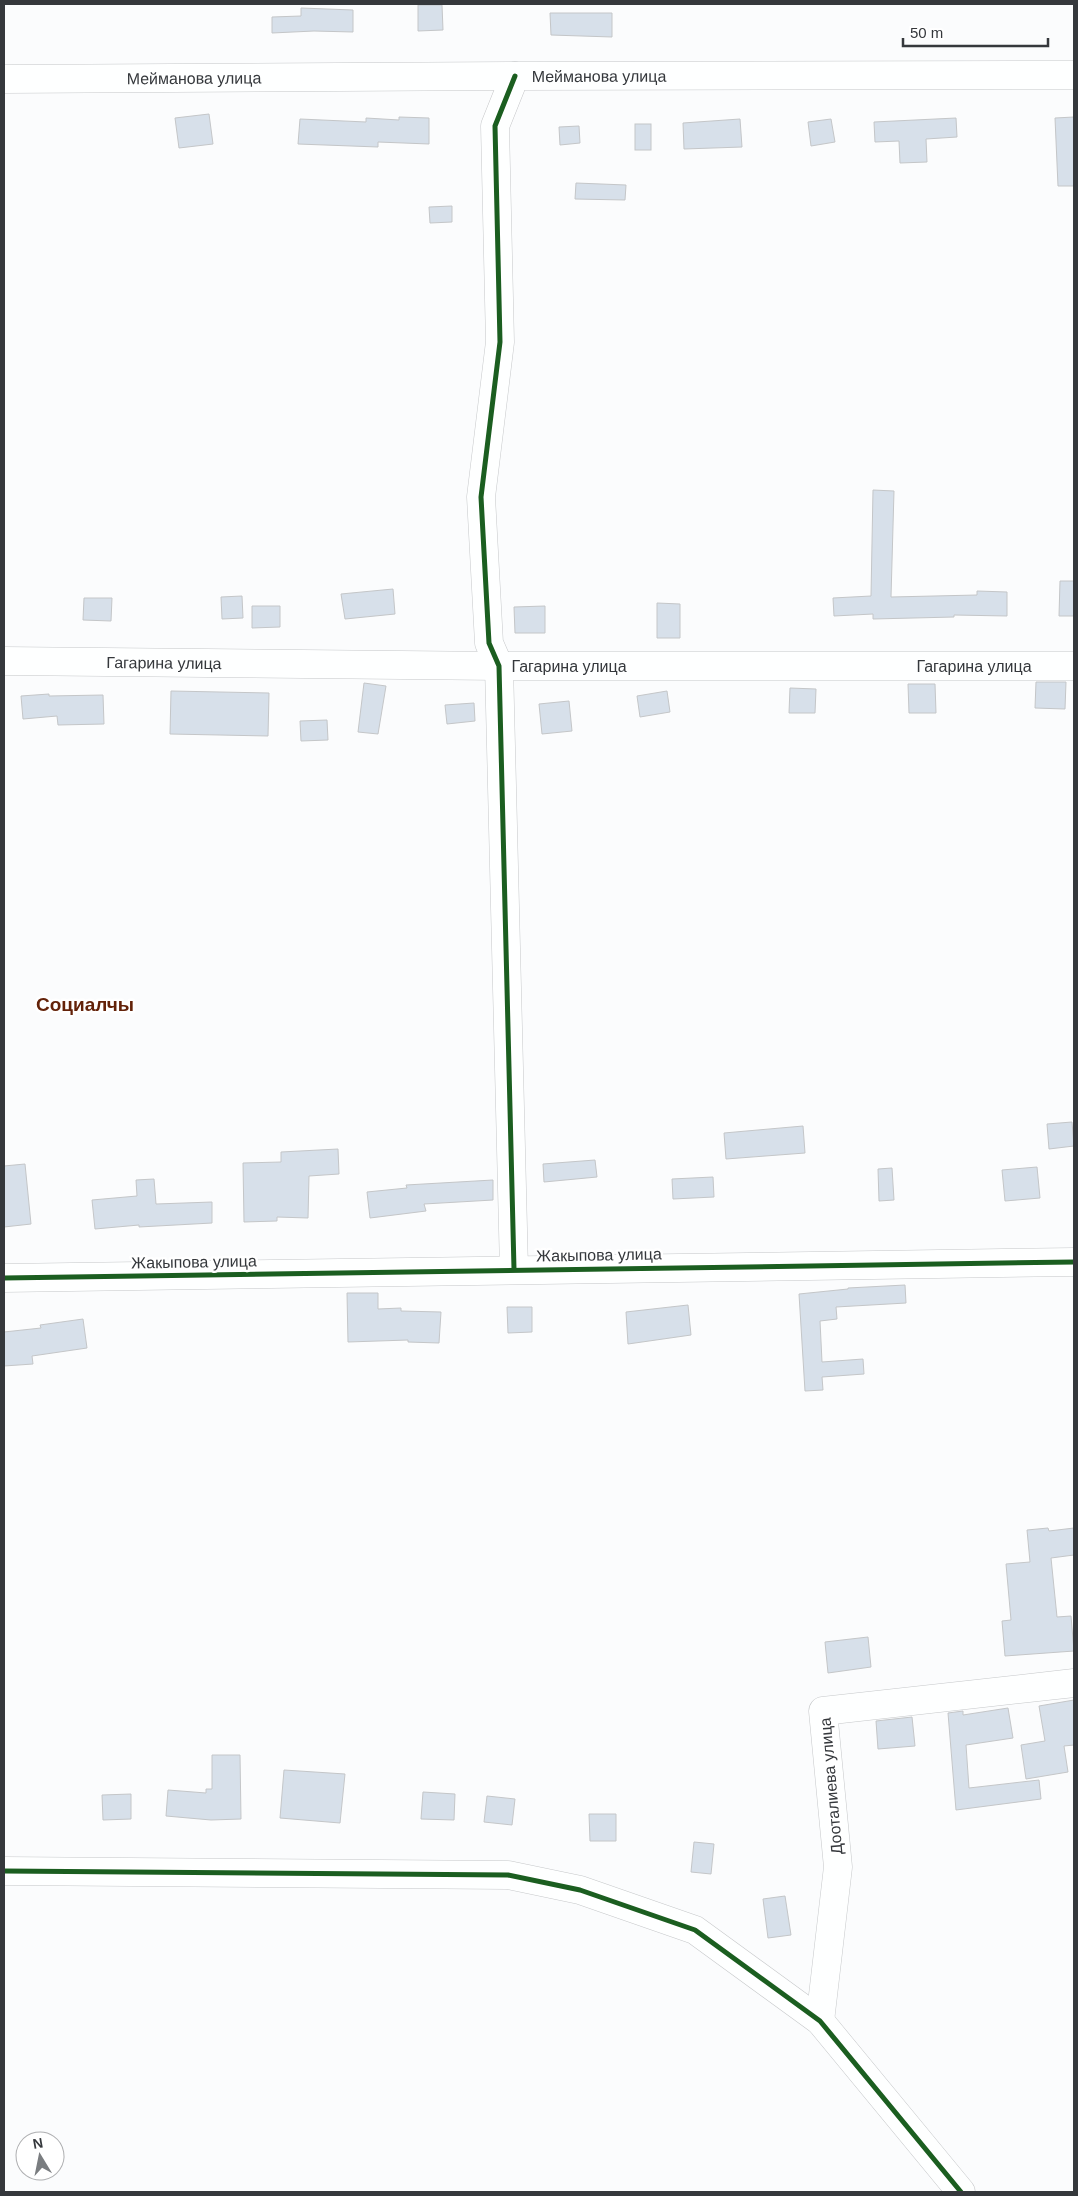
<svg xmlns="http://www.w3.org/2000/svg" width="1078" height="2196" font-family="Helvetica,sans-serif">
	<style>
		.building { fill: #d7e0ea; stroke: #c4c6c8 }
		.lines { fill: none; stroke-linecap: round; stroke-linejoin: round }
		.minor-casing { stroke: #c6c8ca; stroke-width: 29 }
		.minor { stroke: #feffff; stroke-width: 28 }
		.cycleway-casing { stroke: #fff; stroke-width: 8 }
		.cycleway { stroke: #1b5e20; stroke-width: 5 }
		.labels { text-anchor: middle; dominant-baseline: central; stroke-width: 5; stroke-linejoin: round; paint-order: stroke }
		.street-label { font-size: 16px; fill: #35383c; stroke: #fff }
		.quarter-label { font-size: 19px; font-weight: bold; fill: #632209; stroke: #fff }
	</style>
	<rect width="100%" height="100%" fill="#fbfcfd"/>
	<g class="building">
		<path d="M418,5H442L443,30L418,31Z"/>
		<path d="M301,8L353,10V32L314,31L272,33V17L301,16Z"/>
		<path d="M550,13H612V37L551,35Z"/>
		<path d="M209,114L213,144L179,148L175,118Z"/>
		<path d="M399,117L429,118V144L378,142V147L298,144L300,119L366,122V118L399,120Z"/>
		<path d="M1074,117V186H1058L1055,118Z"/>
		<path d="M956,118L957,137L926,139L927,162L900,163L899,141L875,142L874,122Z"/>
		<path d="M740,119L742,147L684,149L683,123Z"/>
		<path d="M831,119L835,142L811,146L808,122Z"/>
		<rect x="635" y="124" width="16" height="26"/>
		<path d="M579,126L580,143L560,145L559,127Z"/>
		<path d="M576,183L626,185L625,200L575,199Z"/>
		<path d="M452,206V222L430,223L429,207Z"/>
		<path d="M873,490L894,491L891,597L977,595V591L1007,592V616L954,615V617L873,619V614L834,616L833,598L871,596Z"/>
		<path d="M1060,581H1074V616H1059Z"/>
		<path d="M393,589L395,614L345,619L341,594Z"/>
		<path d="M242,596L243,618L222,619L221,597Z"/>
		<path d="M84,598H112L111,621L83,620Z"/>
		<path d="M657,603L680,604V638H657Z"/>
		<path d="M252,606H280V627L252,628Z"/>
		<path d="M545,606V633H515L514,607Z"/>
		<path d="M1036,682H1066L1065,709L1035,708Z"/>
		<path d="M364,683L386,686L378,734L358,732Z"/>
		<path d="M908,684H935L936,713H909Z"/>
		<path d="M790,688L816,689L815,713H789Z"/>
		<path d="M171,691L269,693L268,736L170,734Z"/>
		<path d="M667,691L670,712L640,717L637,696Z"/>
		<path d="M49,694V696L103,695L104,724L58,725L57,716L23,719L21,696Z"/>
		<path d="M569,701L572,731L542,734L539,704Z"/>
		<path d="M474,703L475,721L447,724L445,705Z"/>
		<path d="M327,720L328,740L301,741L300,721Z"/>
		<path d="M1072,1122L1074,1146L1049,1149L1047,1124Z"/>
		<path d="M803,1126L805,1153L726,1159L724,1133Z"/>
		<path d="M338,1149L339,1174L309,1176L308,1218L277,1217V1221L244,1222L243,1163L281,1162V1152Z"/>
		<path d="M595,1160L597,1177L544,1182L543,1164Z"/>
		<path d="M25,1164L31,1224L4,1227V1166Z"/>
		<path d="M1037,1167L1040,1198L1005,1201L1002,1170Z"/>
		<path d="M892,1168L894,1200L879,1201L878,1169Z"/>
		<path d="M713,1177L714,1197L673,1199L672,1179Z"/>
		<path d="M154,1179L156,1204L212,1202V1223L139,1227V1225L95,1229L92,1200L137,1196L136,1180Z"/>
		<path d="M493,1180V1200L424,1204L426,1211L370,1218L367,1192L407,1188L406,1185Z"/>
		<path d="M905,1285L906,1303L836,1307L837,1319L820,1321L822,1362L863,1359L864,1374L822,1377L823,1390L805,1391L799,1294L848,1289V1288Z"/>
		<path d="M347,1293H378V1309L401,1308V1311L441,1312L439,1343L408,1342V1340L348,1342Z"/>
		<path d="M688,1305L691,1335L628,1344L626,1312Z"/>
		<path d="M507,1307H532V1332L508,1333Z"/>
		<path d="M83,1319L87,1348L32,1356L33,1364L4,1366V1332L41,1328L40,1325Z"/>
		<path d="M1048,1528L1049,1531L1074,1528V1555L1051,1558L1057,1617L1071,1616L1074,1651L1005,1656L1002,1621L1011,1620L1006,1564L1030,1562L1027,1530Z"/>
		<path d="M868,1637L871,1667L828,1673L825,1642Z"/>
		<path d="M1074,1700V1745L1064,1746L1068,1772L1026,1779L1021,1745L1045,1741L1039,1706Z"/>
		<path d="M1008,1708L1013,1738L966,1745L969,1788L1039,1780L1041,1799L956,1810L948,1713L963,1711V1715Z"/>
		<path d="M912,1717L915,1746L878,1749L876,1721Z"/>
		<path d="M212,1755H240L241,1819L211,1820L166,1816L168,1790L206,1793V1789H212Z"/>
		<path d="M284,1770L345,1774L340,1823L280,1818Z"/>
		<path d="M423,1792L455,1794L454,1820L421,1819Z"/>
		<path d="M131,1794V1819L103,1820L102,1795Z"/>
		<path d="M487,1796L515,1799L512,1825L484,1822Z"/>
		<path d="M589,1814H616V1841H590Z"/>
		<path d="M694,1842L714,1844L711,1874L691,1872Z"/>
		<path d="M785,1896L791,1935L768,1938L763,1899Z"/>
	</g>
	<g class="lines">
		<g class="minor-casing">
			<g id="minor">
				<path id="s1" d="M4,79L515,76L1074,75"/>
				<path id="s2" d="M4,661L499,666H1074"/>
				<path d="M514,1269L499,666L489,643L481,497L500,342L495,126L515,76"/>
				<path d="M4,1278L1074,1262"/>
				<path d="M4,1871L508,1875L580,1890L695,1930L820,2021L961,2192"/>
				<path d="M820,2021L838,1867L823,1711L1074,1683"/>
			</g>
		</g>
		<use href="#minor" class="minor"/>
		<g class="cycleway-casing">
			<g id="cycleway">
				<path d="M514,1269L499,666L489,643L481,497L500,342L495,126L515,76"/>
				<path d="M4,1278L1074,1262"/>
				<path d="M4,1871L508,1875L580,1890L695,1930L820,2021L961,2192"/>
			</g>
		</g>
		<use href="#cycleway" class="cycleway"/>
	</g>
	<g class="labels">
		<g class="street-label">
			<text stroke="none"><textPath href="#s1" startOffset="595">Мейманова улица</textPath></text>
			<text stroke="none"><textPath href="#s1" startOffset="190">Мейманова улица</textPath></text>
			<text stroke="none"><textPath href="#s2" startOffset="160">Гагарина улица</textPath></text>
			<text stroke="none"><textPath href="#s2" startOffset="565">Гагарина улица</textPath></text>
			<text stroke="none"><textPath href="#s2" startOffset="970">Гагарина улица</textPath></text>
			<text transform="translate(599 1255) rotate(-1)">Жакыпова улица</text>
			<text transform="translate(194 1262) rotate(-1)">Жакыпова улица</text>
			<text transform="translate(831 1786) rotate(-95)">Дооталиева улица</text>
		</g>
		<g class="quarter-label">
			<text x="85" y="1004">Социалчы</text>
		</g>
	</g>
	<rect width="1078" height="2196" fill="none" stroke="#35383c" stroke-width="10"/>
	<g transform="translate(40 2156) rotate(350)"><circle r="24" fill="#ffffff" stroke="#aeafb1"/>
	<path d="M0-4L9 19L0 12L-9 19Z" fill="#7a7d80"/>
	<text y="-8" font-size="14" font-weight="bold" text-anchor="middle" fill="#35383c">N</text>
	</g>
	<path d="M903 38v8h145v-8" fill="none" stroke="#35383c" stroke-width="2.5"/>
	<text x="910" y="38" font-size="15" fill="#35383c" stroke="#ffffff" stroke-width="4" paint-order="stroke">50 m</text>
</svg>
